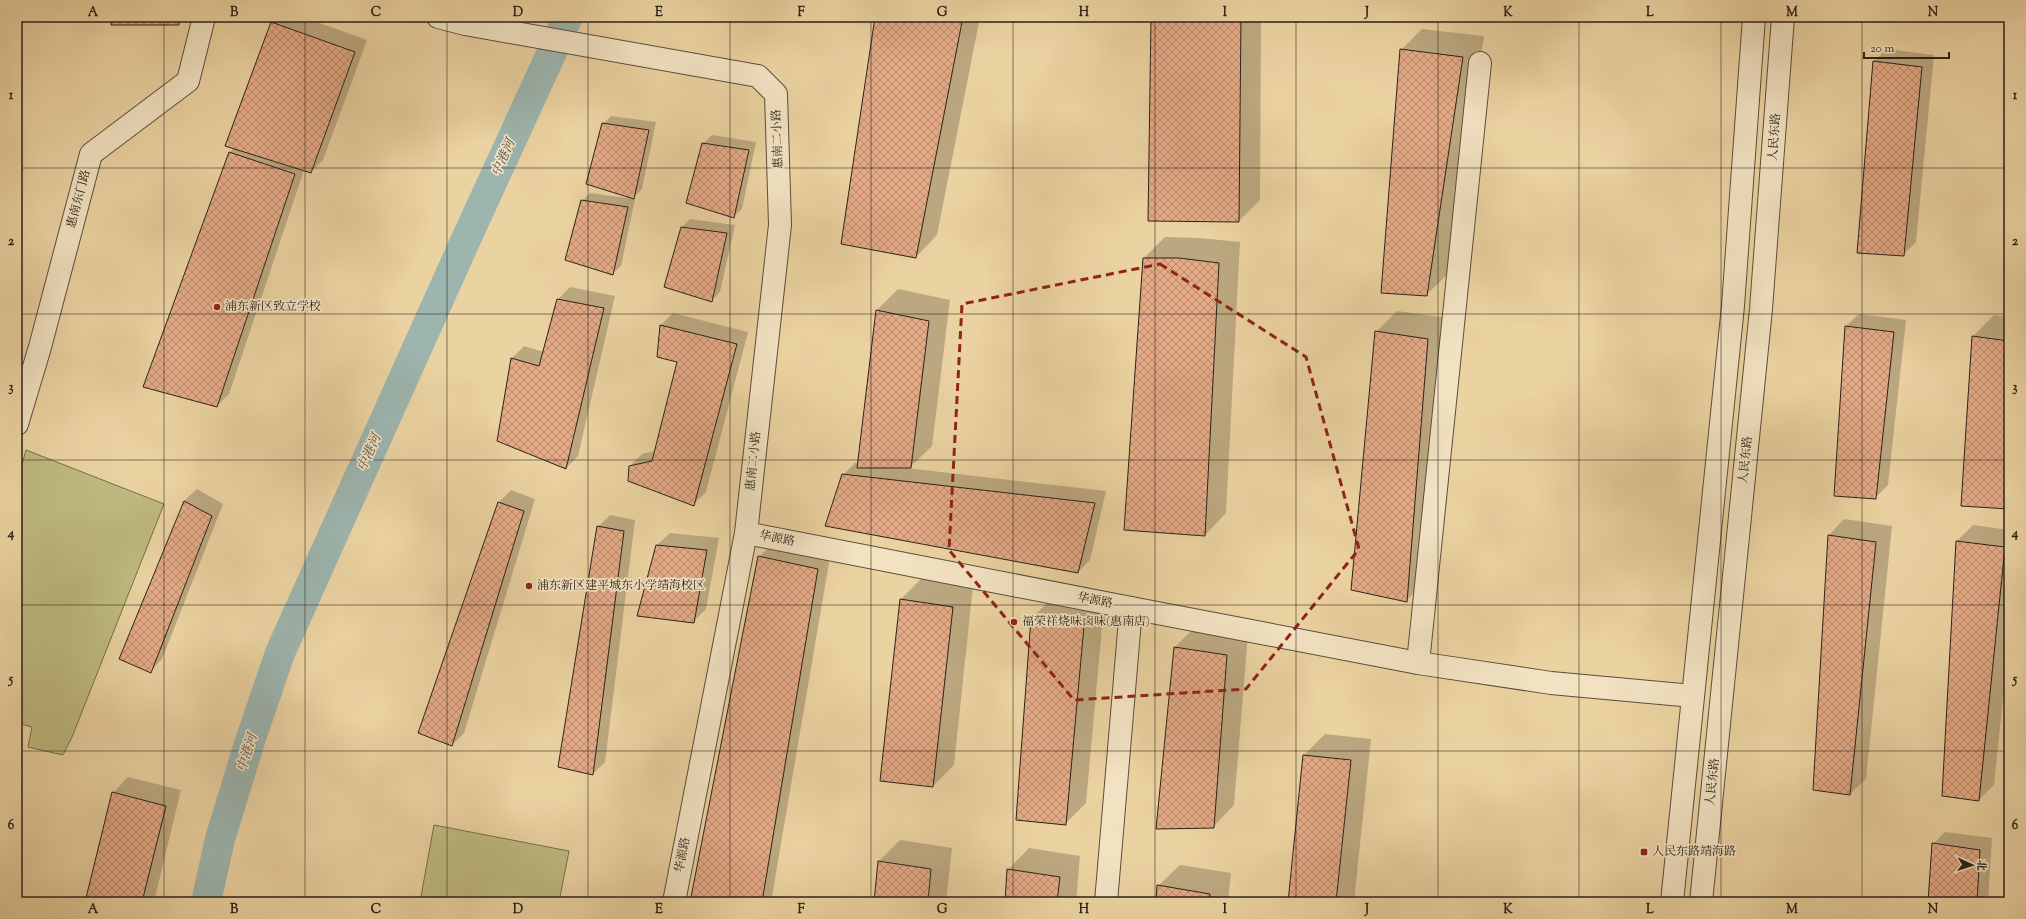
<svg xmlns="http://www.w3.org/2000/svg" width="2026" height="919" font-family="'Sorts Mill Goudy','Noto Serif SC',serif">
	<style>
		.pitch { fill: #beba7f; stroke: #746e4c }
		.shadow { fill: #0003 }
		.lines { fill: none; stroke-linecap: round; stroke-linejoin: round }
		.canal { stroke: #9cb5af; stroke-width: 30 }
		.building { fill: url(#building-cross-hatch); stroke: #2a2219 }
		.minor-casing { stroke: #5a4e3b; stroke-width: 24 }
		.minor { stroke: #f2e2c2; stroke-width: 22 }
		.marked { fill: none; stroke: #8f2418; stroke-width: 3; stroke-dasharray: 8 5; stroke-linejoin: round }
		.grid { fill: none; stroke: #2a2219; stroke-width: 1; stroke-opacity: 0.55 }
		.poi-dot { fill: #8f2418; stroke: #f2e2c2; stroke-width: 1.5 }
		.labels { text-anchor: middle; dominant-baseline: central; stroke-width: 3.5; stroke-linejoin: round; paint-order: stroke }
		.street-label { font-size: 12px; fill: #2a2219; stroke: #f2e2c2 }
		.poi-label { font-size: 12px; fill: #2a2219; stroke: #f2e2c2; text-anchor: start }
		.water-label { font-size: 13px; font-style: italic; fill: #4c4e46; stroke: #f2e2c2 }
		.neatline { fill: none; stroke: #2a2219; stroke-width: 1.5 }
		.grid-label { font-size: 13px; text-anchor: middle; font-weight: bold; fill: #2a2219 }
	</style>
	<defs>
		<pattern id="building-cross-hatch" width="8" height="8" patternUnits="userSpaceOnUse"><rect width="8" height="8" fill="#e4aa86"/><path d="M0 0l8 8M0 8l8-8" fill="none" stroke="#b98a6d"/></pattern>
	</defs>
	<rect width="100%" height="100%" fill="#ebd2a1"/>
	<filter id="stains"><feTurbulence type="fractalNoise" baseFrequency=".005" numOctaves="4"/><feColorMatrix values="0 0 0 0 .2 0 0 0 0 .09 0 0 0 0 .02 0 0 0 .5 -.17"/></filter>
	<radialGradient id="worn" r=".72"><stop offset=".6" stop-color="#630" stop-opacity="0"/><stop offset="1" stop-color="#630" stop-opacity=".3"/></radialGradient>
	<g class="pitch">
		<path d="M26,450L164,504L72,737L63,755L28,747L32,727L17,723V482Z"/>
		<path d="M434,825L569,851L559,902H420Z"/>
	</g>
	<g class="shadow">
		<path d="M113,17H185L178,24Z"/>
		<path d="M277,17H303L367,40L323,160L311,172L304,170L229,394L217,406L145,386L230,152L234,148L227,146L272,22Z"/>
		<path d="M876,17H980L937,235L916,257Z"/>
		<path d="M1152,17H1261L1260,200L1239,221Z"/>
		<path d="M1422,29L1484,36L1448,274L1426,295L1401,50Z"/>
		<path d="M1887,49L1934,55L1916,242L1904,254L1858,252L1874,61Z"/>
		<path d="M611,116L656,122L642,189L633,198L603,124Z"/>
		<path d="M712,135L756,142L742,209L733,217L703,144Z"/>
		<path d="M590,193L635,199L621,266L612,274L582,201Z"/>
		<path d="M690,219L735,225L720,292L712,300L682,227Z"/>
		<path d="M1165,237L1200,238L1240,242L1226,513L1205,535L1144,258Z"/>
		<path d="M570,287L615,296L578,456L566,468L512,358L524,346L544,352L558,299Z"/>
		<path d="M898,289L950,300L932,446L910,467L906,468L1106,491L1090,560L1078,572L843,475L855,463H858L877,310Z"/>
		<path d="M1397,311L1449,318L1427,579L1406,601L1376,332Z"/>
		<path d="M673,313L748,332L706,492L694,504L630,466L642,454L655,451L678,361L658,356L661,325Z"/>
		<path d="M1859,314L1906,320L1888,485L1875,498L1846,326Z"/>
		<path d="M1994,315L2009,317V508L1962,505L1973,336Z"/>
		<path d="M197,489L223,504L162,659L150,672L184,501Z"/>
		<path d="M511,490L535,499L464,733L452,745L499,502Z"/>
		<path d="M610,515L635,520L605,762L593,774L598,527Z"/>
		<path d="M1844,519L1892,526L1866,779L1850,794L1814,789L1829,535Z"/>
		<path d="M1973,525L2009,530V641L1994,785L1979,800L1943,795L1957,541Z"/>
		<path d="M670,533L719,538L706,609L693,622L638,615L657,545Z"/>
		<path d="M771,545L830,557L771,902H691L759,557Z"/>
		<path d="M922,578L973,586L954,765L933,786L881,781L901,599Z"/>
		<path d="M1053,597L1104,605L1086,803L1065,824L1017,819L1032,618Z"/>
		<path d="M1196,626L1248,634L1234,805L1213,827L1157,828L1175,647Z"/>
		<path d="M1325,734L1371,739L1354,902H1289L1304,755Z"/>
		<path d="M128,777L181,790L154,902H86L113,793Z"/>
		<path d="M17,809L22,810L17,830Z"/>
		<path d="M1945,832L1992,838L1988,902H1929L1933,844Z"/>
		<path d="M900,840L952,848L946,902H875L879,861Z"/>
		<path d="M1029,848L1080,856L1076,902H1006L1008,870Z"/>
		<path d="M1180,865L1231,873L1228,902H1157L1158,886Z"/>
	</g>
	<g class="lines">
		<path class="canal" d="M206,902L220,839L249,744L280,653L467,237L568,17"/>
	</g>
	<g class="building">
		<path d="M112,17H179V25H111Z"/>
		<path d="M875,17H963L916,258L841,244Z"/>
		<path d="M1151,17H1241L1239,222L1148,221Z"/>
		<path d="M271,22L355,52L311,173L225,146Z"/>
		<path d="M1400,49L1463,57L1427,296L1381,293Z"/>
		<path d="M1873,61L1922,67L1904,256L1857,253Z"/>
		<path d="M602,123L649,130L634,199L586,184Z"/>
		<path d="M702,143L749,150L734,218L686,203Z"/>
		<path d="M229,152L295,174L217,407L143,387Z"/>
		<path d="M581,200L628,207L613,275L565,260Z"/>
		<path d="M681,227L727,233L712,302L664,287Z"/>
		<path d="M1143,258H1179L1219,263L1205,536L1124,530Z"/>
		<path d="M557,299L604,308L566,469L497,441L511,358L539,366Z"/>
		<path d="M876,310L929,321L911,468H857Z"/>
		<path d="M660,325L737,344L694,506L628,481L629,466L652,461L677,362L657,357Z"/>
		<path d="M1845,326L1894,332L1876,499L1834,496Z"/>
		<path d="M1375,331L1428,339L1407,602L1351,590Z"/>
		<path d="M1972,336L2009,341V509L1961,506Z"/>
		<path d="M842,474L1095,503L1078,573L825,526Z"/>
		<path d="M184,501L212,516L151,673L119,659Z"/>
		<path d="M498,502L524,511L452,746L418,733Z"/>
		<path d="M597,526L624,531L593,775L558,767Z"/>
		<path d="M1828,535L1876,542L1850,795L1813,790Z"/>
		<path d="M1956,541L2005,547L1979,801L1942,796Z"/>
		<path d="M656,545L707,550L694,623L637,616Z"/>
		<path d="M758,556L818,569L762,902H690Z"/>
		<path d="M900,599L953,607L933,787L880,781Z"/>
		<path d="M1031,618L1084,626L1066,825L1016,820Z"/>
		<path d="M1174,647L1227,655L1214,828L1156,829Z"/>
		<path d="M1303,755L1351,760L1336,902H1288Z"/>
		<path d="M112,792L166,806L142,902H85Z"/>
		<path d="M1932,843L1980,850L1977,902H1928Z"/>
		<path d="M878,861L931,869L928,902H874Z"/>
		<path d="M1007,869L1060,877L1057,902H1005Z"/>
		<path d="M1157,885L1210,894L1209,902H1156Z"/>
	</g>
	<g class="lines">
		<g class="minor-casing">
			<g id="minor">
				<path d="M438,17L465,24L758,76L776,94L780,225L746,533"/>
				<path d="M17,424L40,347L91,154L188,81L204,17"/>
				<path d="M1418,663L1551,683L1693,696"/>
				<path d="M674,902L746,533L1131,608"/>
				<path d="M1106,902L1131,608L1418,663L1480,63"/>
				<path d="M1672,902L1733,306L1754,17"/>
				<path d="M1701,902L1761,309L1783,17"/>
			</g>
		</g>
		<use href="#minor" class="minor"/>
	</g>
	<path class="marked" d="M1160,264L1306,357L1359,549L1246,689L1074,700L949,550L962,304Z"/>
	<path class="grid" d="M164,17V902M305,17V902M447,17V902M588,17V902M730,17V902M871,17V902M1013,17V902M1155,17V902M1296,17V902M1438,17V902M1579,17V902M1721,17V902M1862,17V902M17,168H2009M17,314H2009M17,460H2009M17,605H2009M17,751H2009"/>
	<g class="poi-dot">
		<circle cx="217" cy="307" r="4"/>
		<circle cx="529" cy="586" r="4"/>
		<circle cx="1014" cy="622" r="4"/>
		<rect x="1640" y="848" width="8" height="8" rx="2"/>
	</g>
	<g class="labels">
		<g class="street-label">
			<text transform="translate(1775 137) rotate(-86)">人民东路</text>
			<text transform="translate(778 139) rotate(-92)">惠南二小路</text>
			<text transform="translate(79 199) rotate(-75)">惠南东门路</text>
			<text transform="translate(1746 460) rotate(-84)">人民东路</text>
			<text transform="translate(754 461) rotate(-84)">惠南二小路</text>
			<text transform="translate(777 539) rotate(11)">华源路</text>
			<text transform="translate(1095 601) rotate(11)">华源路</text>
			<text transform="translate(1713 782) rotate(-84)">人民东路</text>
			<text transform="translate(683 855) rotate(-79)">华源路</text>
		</g>
		<g class="poi-label">
			<text x="225" y="307">浦东新区致立学校</text>
			<text x="537" y="586">浦东新区建平城东小学靖海校区</text>
			<text x="1022" y="622">福荣祥烧味卤味(惠南店)</text>
			<text x="1652" y="852">人民东路靖海路</text>
		</g>
		<g class="water-label">
			<text transform="translate(504 158) rotate(-66)">中港河</text>
			<text transform="translate(370 453) rotate(-66)">中港河</text>
			<text transform="translate(248 753) rotate(-72)">中港河</text>
		</g>
	</g>
	<rect width="2026" height="919" fill="none" stroke="#ebd2a1" stroke-width="44"/>
	<g transform="translate(1972 865) rotate(93)" stroke="#f2e2c2" stroke-width="3" paint-order="stroke">
	<path d="M0-3L7 15L0 10L-7 15Z" fill="#2a2219"/>
	<text y="-6" font-size="11" font-weight="bold" text-anchor="middle" fill="#2a2219">北</text>
	</g>
	<path d="M1864 52v6h85v-6" fill="none" stroke="#2a2219" stroke-width="2"/>
	<text x="1870" y="52" font-size="12" fill="#2a2219" stroke="#f2e2c2" stroke-width="3" paint-order="stroke">20 m</text>
	<rect x="22" y="22" width="1982" height="875" class="neatline"/>
	<g class="grid-label">
		<text x="93" y="16">A</text>
		<text x="234" y="16">B</text>
		<text x="376" y="16">C</text>
		<text x="518" y="16">D</text>
		<text x="659" y="16">E</text>
		<text x="801" y="16">F</text>
		<text x="942" y="16">G</text>
		<text x="1084" y="16">H</text>
		<text x="1225" y="16">I</text>
		<text x="1367" y="16">J</text>
		<text x="1508" y="16">K</text>
		<text x="1650" y="16">L</text>
		<text x="1792" y="16">M</text>
		<text x="1933" y="16">N</text>
		<text x="11" y="99">1</text>
		<text x="2015" y="99">1</text>
		<text x="11" y="245">2</text>
		<text x="2015" y="245">2</text>
		<text x="11" y="391">3</text>
		<text x="2015" y="391">3</text>
		<text x="11" y="537">4</text>
		<text x="2015" y="537">4</text>
		<text x="11" y="683">5</text>
		<text x="2015" y="683">5</text>
		<text x="11" y="829">6</text>
		<text x="2015" y="829">6</text>
		<text x="93" y="913">A</text>
		<text x="234" y="913">B</text>
		<text x="376" y="913">C</text>
		<text x="518" y="913">D</text>
		<text x="659" y="913">E</text>
		<text x="801" y="913">F</text>
		<text x="942" y="913">G</text>
		<text x="1084" y="913">H</text>
		<text x="1225" y="913">I</text>
		<text x="1367" y="913">J</text>
		<text x="1508" y="913">K</text>
		<text x="1650" y="913">L</text>
		<text x="1792" y="913">M</text>
		<text x="1933" y="913">N</text>
	</g>
	<rect width="100%" height="100%" filter="url(#stains)"/>
	<rect width="100%" height="100%" fill="url(#worn)"/>
</svg>
